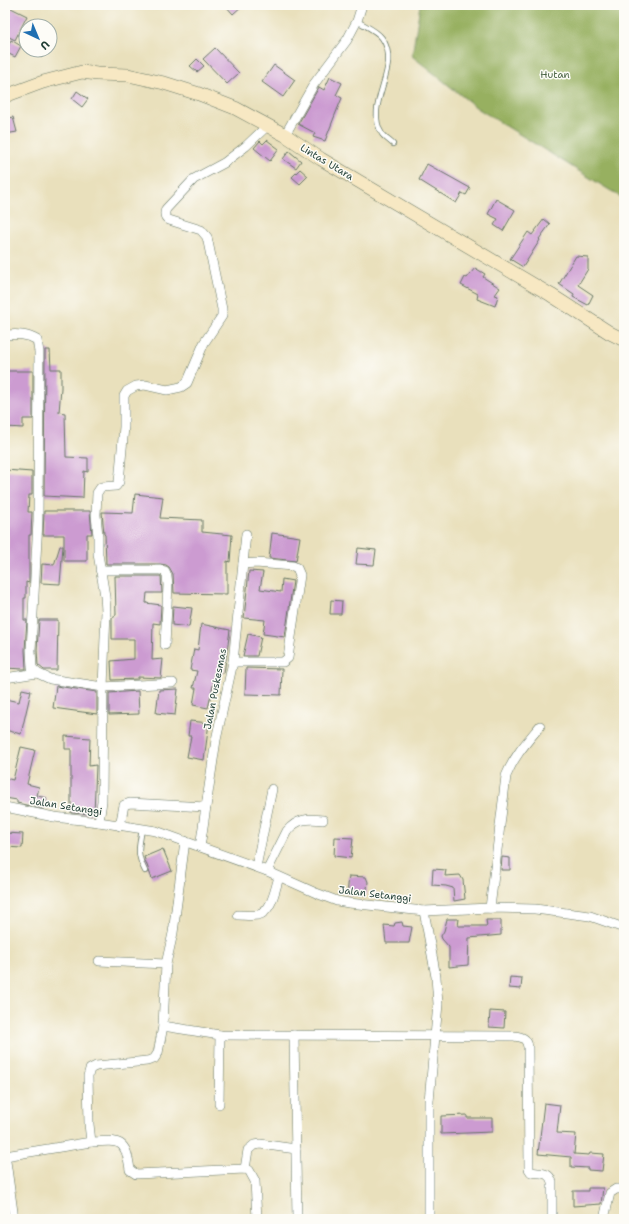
<svg xmlns="http://www.w3.org/2000/svg" width="629" height="1224" font-family="'Shantell Sans',sans-serif">
	<style>
		.forest { fill: #97b061; stroke: #5b764a }
		.building { fill: #cc9bd1 }
		.lines { fill: none; stroke-linecap: round; stroke-linejoin: round }
		.lane-casing { stroke: #667664; stroke-width: 6 }
		.street-casing { stroke: #667664; stroke-width: 10 }
		.secondary-casing { stroke: #667664; stroke-width: 14 }
		.lane { stroke: #fff; stroke-width: 4.5 }
		.street { stroke: #fff; stroke-width: 9 }
		.secondary { stroke: #f7e8c3; stroke-width: 13 }
		.labels { text-anchor: middle; dominant-baseline: central; stroke-width: 3; stroke-linejoin: round; paint-order: stroke }
		.park-label { font-size: 10px; fill: #476142; stroke: #fdfcf7 }
		.street-label { font-size: 10px; fill: #1f3d34; stroke: #fdfcf7 }
	</style>
	<rect width="100%" height="100%" fill="#fdfcf7"/>
	<filter id="ink" filterUnits="userSpaceOnUse"><feTurbulence type="fractalNoise" baseFrequency=".025" numOctaves="2"/><feDisplacementMap in="SourceGraphic" scale="8" xChannelSelector="R" yChannelSelector="G"/><feConvolveMatrix kernelMatrix="1 2 1 2 8 2 1 2 1" color-interpolation-filters="sRGB"/></filter>
	<filter id="wash" filterUnits="userSpaceOnUse"><feTurbulence type="fractalNoise" baseFrequency=".012" numOctaves="4" result="noise"/><feDisplacementMap in="SourceGraphic" scale="16" xChannelSelector="R" yChannelSelector="G"/><feGaussianBlur stdDeviation="0.9" result="paint"/><feColorMatrix in="noise" values="0 0 0 0 0 0 0 0 0 0 0 0 0 0 0 0 0 1.4 0 .05"/><feComposite in="paint" operator="in"/></filter>
	<g filter="url(#wash)">
		<rect width="100%" height="100%" fill="#e9e0bc"/>
		<path class="forest" d="M420,5H624V199L477,108L412,56Z"/>
		<g id="blocks">
			<g class="building">
				<path d="M5,5L27,16L15,40L5,35Z"/>
				<path d="M225,5H243L233,14Z"/>
				<path d="M11,40L21,46L15,57L5,52Z"/>
				<path d="M215,48L239,73L227,84L203,59Z"/>
				<path d="M197,59L204,66L197,72L190,66Z"/>
				<path d="M274,65L295,80L283,97L262,82Z"/>
				<path d="M330,77L342,83L336,95L342,98L335,115L325,141L313,137L315,133L298,124L319,87L324,90Z"/>
				<path d="M77,91L88,99L82,107L72,99Z"/>
				<path d="M13,117L17,132L5,134V119Z"/>
				<path d="M267,140L279,149L270,161L254,148L260,141L263,144Z"/>
				<path d="M289,151L301,161L296,168L283,159Z"/>
				<path d="M427,164L470,188L466,195L462,193L456,203L419,180Z"/>
				<path d="M300,169L308,176L300,184L292,177Z"/>
				<path d="M496,199L515,210L503,231L494,225L498,219L488,214Z"/>
				<path d="M544,219L550,224L539,239L540,240L523,267L510,259L528,232L532,235Z"/>
				<path d="M576,256L588,257V269L578,285L593,295L588,305L573,297L574,294L559,284Z"/>
				<path d="M475,268L485,274L483,277L500,288L495,295L498,296L495,306L477,299L478,294L461,285L465,277L467,278Z"/>
				<path d="M45,350H50L51,369H61V388L59,412L65,413L66,457L88,458V472L84,471L83,498L44,496Z"/>
				<path d="M5,371H33V419H23V428L6,427Z"/>
				<path d="M5,470L32,472V495H29L28,512H32L31,535H29V583L26,582V598H24V620H27L25,650L26,669H23L5,668V596L8,536H6Z"/>
				<path d="M135,494L163,497L160,518L202,520V532L232,535L230,562L227,561V594L174,593L173,574L169,567L166,565L160,564H106L105,535L104,534L102,512L133,513Z"/>
				<path d="M44,511H90L92,534H87V561H64V535H43Z"/>
				<path d="M272,533L300,537L296,561L269,558Z"/>
				<path d="M60,546H63L60,584L41,583L42,564L54,565Z"/>
				<path d="M358,548L376,550L374,565L356,564Z"/>
				<path d="M249,571L263,572L260,589L281,592L282,579L293,581L285,637L263,634L265,620L244,618Z"/>
				<path d="M115,576H161L162,593H147L146,603L161,605L160,624L153,623L152,660L163,659L161,678L138,677V679L112,680L111,661L134,659V639H112V617L116,615Z"/>
				<path d="M331,600L342,601L341,614H330Z"/>
				<path d="M173,606L192,608L189,627L172,625Z"/>
				<path d="M39,620H58L57,670H44L38,665L37,650Z"/>
				<path d="M201,624L230,630L224,673L216,672L208,708L193,705L196,688H193L197,671L190,670L194,649L198,650Z"/>
				<path d="M248,634L261,637L257,656H243Z"/>
				<path d="M246,668L282,669L281,695L245,694Z"/>
				<path d="M56,686L97,692V714L53,708Z"/>
				<path d="M22,689L31,691L21,734L5,730V699L19,702Z"/>
				<path d="M178,689L175,715L156,713L159,690Z"/>
				<path d="M138,691L139,714L109,715V693Z"/>
				<path d="M190,721L209,723L204,760L187,757L191,736H188Z"/>
				<path d="M65,736L90,738L89,766L96,765L94,814L71,813V749H65Z"/>
				<path d="M21,747L35,750L27,784L39,787L37,796L47,798L44,809L17,803V800L5,798V778L13,780Z"/>
				<path d="M5,833L23,834L22,848L5,847Z"/>
				<path d="M335,837L353,838L351,858L334,856Z"/>
				<path d="M163,849L172,871L152,879L144,857Z"/>
				<path d="M502,857L510,858V870H501Z"/>
				<path d="M433,869L446,870L445,876L460,875L463,880L465,899L454,901L453,888L446,886L432,885Z"/>
				<path d="M349,876L366,877L368,882L366,895H347Z"/>
				<path d="M447,919H459L458,926H487L486,920H501V935L469,938L468,965L449,967V947L442,939L441,936L444,931Z"/>
				<path d="M402,922L403,926L412,927L409,943H386L384,925L394,926L395,923Z"/>
				<path d="M510,977L522,978L521,989L509,988Z"/>
				<path d="M490,1011L505,1012L504,1028L489,1027Z"/>
				<path d="M544,1103L560,1105L557,1133L576,1134L574,1154L589,1155L590,1153L604,1154L602,1171L588,1170V1168L571,1167V1157L538,1154Z"/>
				<path d="M467,1115V1118H492V1132L441,1134V1116Z"/>
				<path d="M588,1188H603L601,1204L573,1206V1191H588Z"/>
			</g>
		</g>
	</g>
	<g filter="url(#ink)">
		<use href="#blocks" fill-opacity="0" stroke="#667664" stroke-width="1"/>
		<g class="lines">
			<g class="lane-casing">
				<g id="lane">
					<path d="M357,21C365,26 376,30 382,38C403,67 363,104 382,134C385,138 390,141 393,144"/>
					<path d="M142,829C139,848 136,853 145,871"/>
				</g>
			</g>
			<g class="street-casing">
				<g id="street">
					<path d="M285,135L314,84L347,40L357,21L362,5"/>
					<path d="M5,335C17,334 27,334 37,340L39,352L38,521L31,650L32,668L37,673L50,679L103,687L173,683"/>
					<path d="M100,570H160L165,571L167,576L168,585L165,645"/>
					<path d="M233,662H283L288,658L300,575L297,568L293,566L256,563L243,564"/>
					<path d="M5,678L37,673"/>
					<path d="M5,807L54,817L99,822L156,831L267,871L316,893L337,901L349,903L424,911L490,908L535,909L590,916L624,928"/>
					<path d="M99,822L102,801L103,687L106,611L105,596L98,554V536L96,515L97,493L101,487L116,486L119,482L124,427V396L127,391L136,386L145,385L167,390L181,387L187,383L204,343L222,316V309L207,237L201,230L169,220C164,217 164,214 166,209L194,179L224,163L246,146L267,126"/>
					<path d="M120,826L124,805L130,803L206,807"/>
					<path d="M200,847L216,740L233,662L246,534"/>
					<path d="M256,867L272,789"/>
					<path d="M267,871L287,831C297,819 307,818 323,820"/>
					<path d="M490,908L506,776C514,756 527,742 540,726"/>
					<path d="M424,911L436,977L438,1004L429,1101V1219"/>
					<path d="M238,915C244,915 251,916 258,915C272,912 275,889 279,877"/>
					<path d="M99,961L166,964"/>
					<path d="M163,1026L220,1035L514,1036C522,1037 527,1038 528,1047L529,1169L531,1172C540,1174 549,1171 552,1182V1219"/>
					<path d="M294,1035L297,1219"/>
					<path d="M219,1104L220,1035"/>
					<path d="M91,1142C120,1140 126,1139 130,1170L136,1174L245,1169L249,1170L255,1181L257,1219"/>
					<path d="M5,1154L14,1219"/>
					<path d="M5,1156L91,1142L89,1124L88,1076L90,1069L96,1066L147,1061L154,1059L158,1053L163,1026L166,964L173,933L185,841"/>
					<path d="M245,1169L248,1150L254,1145L260,1144L296,1149"/>
					<path d="M604,1219L610,1193L616,1189H624"/>
				</g>
			</g>
			<g class="secondary-casing">
				<path id="secondary" d="M5,96L43,82L82,72L97,74L128,75L164,83L199,94L235,108L285,135L321,159L551,295L610,333L624,340"/>
			</g>
			<use href="#lane" class="lane"/>
			<use href="#street" class="street"/>
			<use href="#secondary" class="secondary"/>
		</g>
	</g>
	<g class="labels">
		<g class="park-label">
			<text x="555" y="74">Hutan</text>
		</g>
		<g class="street-label">
			<text transform="translate(327 162) rotate(31)">Lintas Utara</text>
			<text transform="translate(215 689) rotate(-79)">Jalan Puskesmas</text>
			<text transform="translate(66 806) rotate(9)">Jalan Setanggi</text>
			<text transform="translate(375 894) rotate(7)">Jalan Setanggi</text>
		</g>
	</g>
	<rect width="629" height="1224" fill="none" stroke="#fdfcf7" stroke-width="20"/>
	<g transform="translate(38 38) rotate(136)"><circle r="19" fill="#fdfcf7" stroke="#a4b0a9"/>
	<path d="M0-3L7 15L0 10L-7 15Z" fill="#1f6fb2"/>
	<text y="-6" font-size="11" font-weight="bold" text-anchor="middle" fill="#1f3d34">U</text>
	</g>
</svg>
